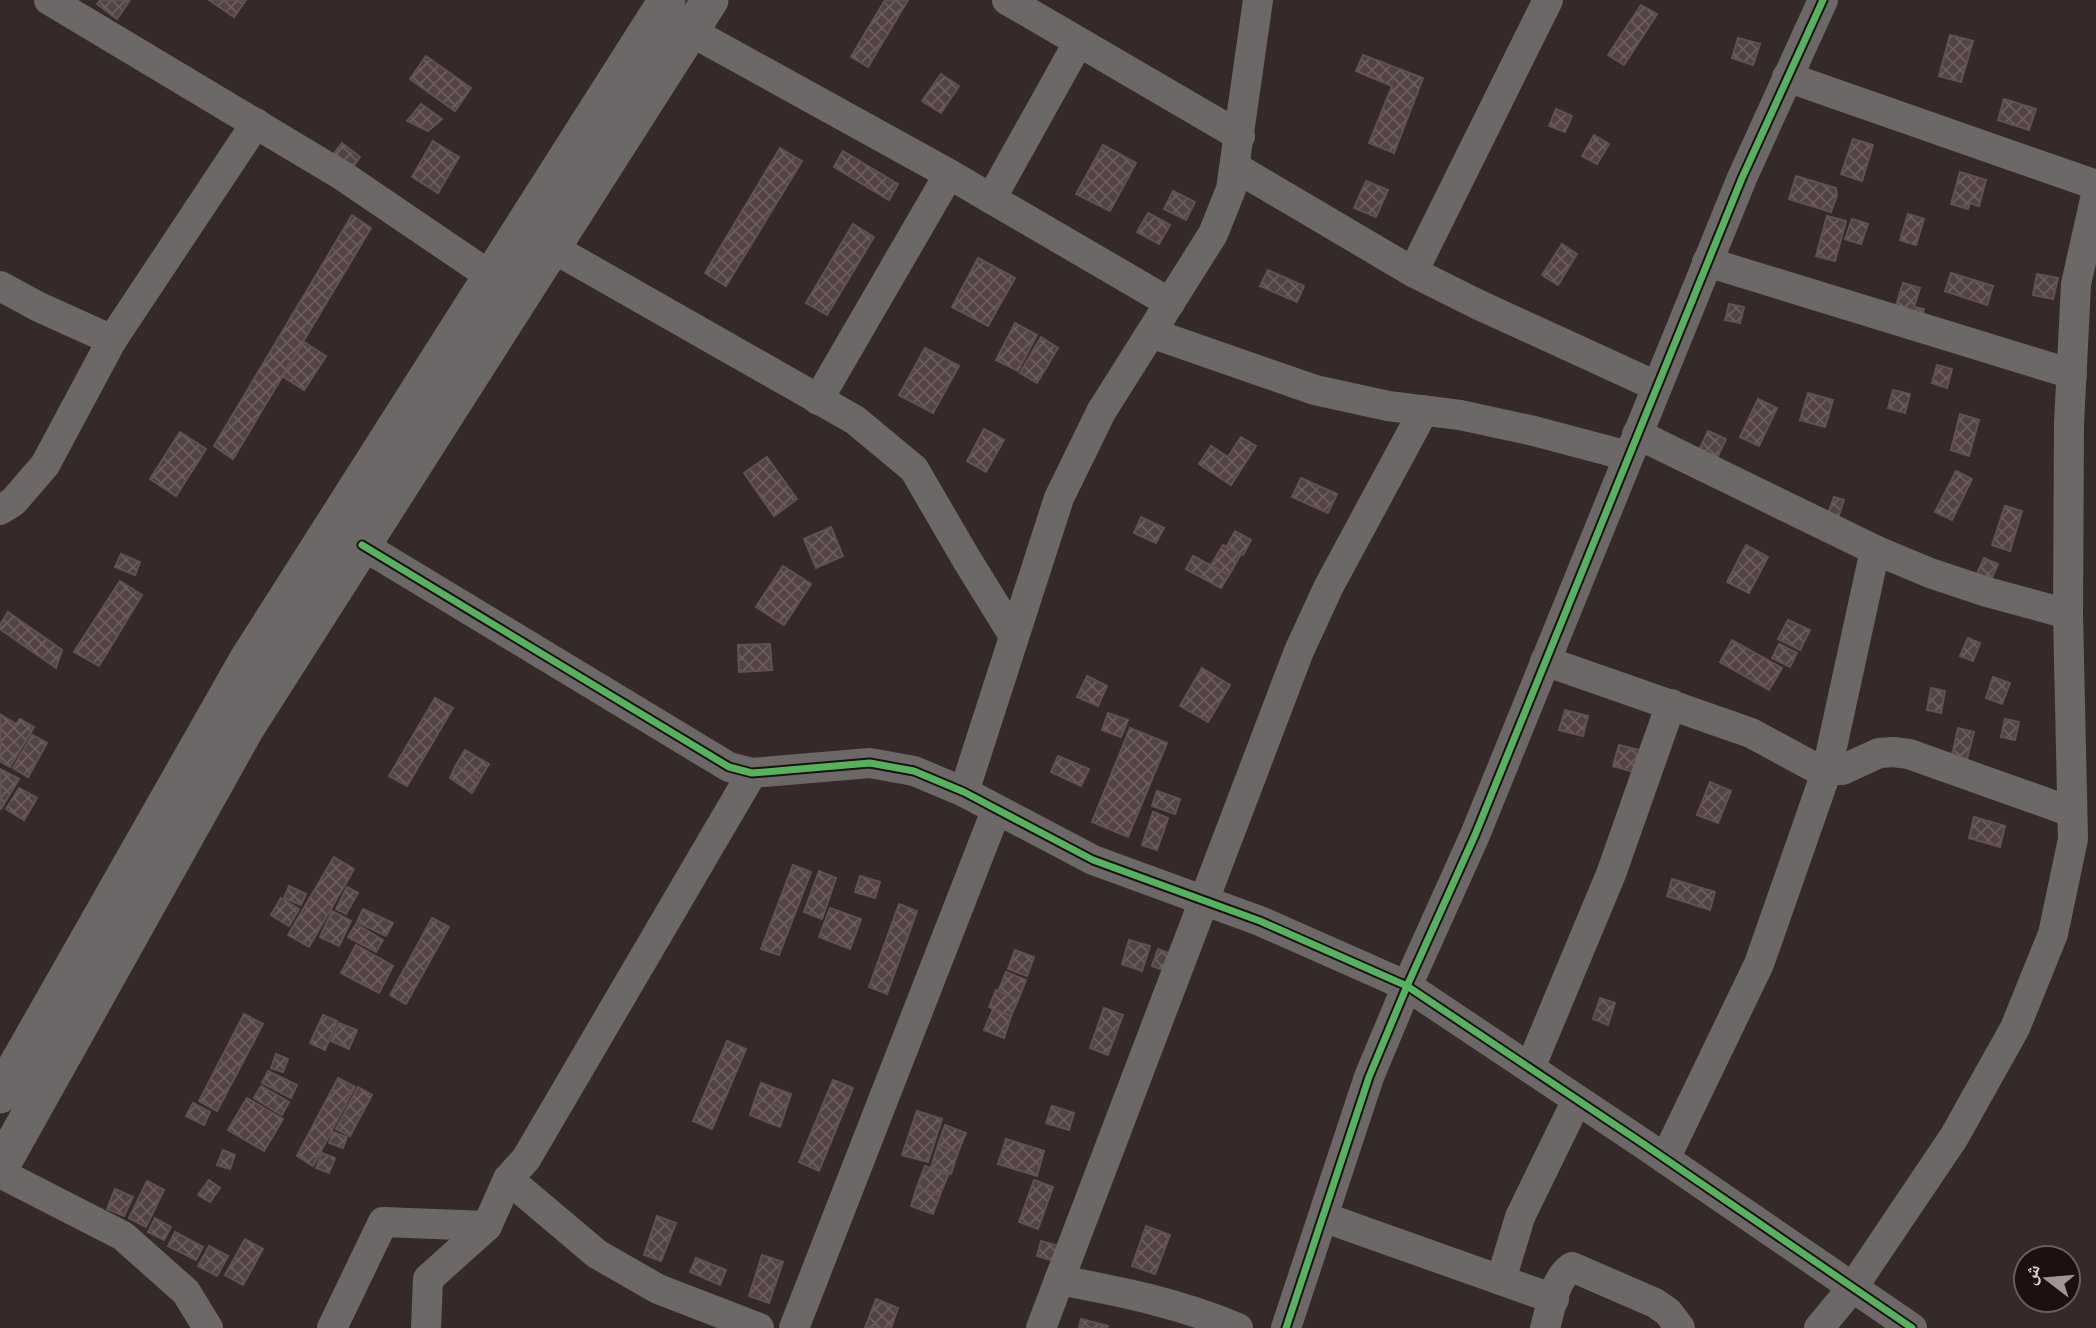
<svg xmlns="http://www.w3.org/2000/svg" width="2096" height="1328" font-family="'PT Sans','Noto Naskh Arabic',sans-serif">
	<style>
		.building { fill: url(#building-cross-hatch); stroke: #5f5352; stroke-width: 2 }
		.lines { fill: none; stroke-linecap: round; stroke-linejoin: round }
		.minor { stroke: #6d6868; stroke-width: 30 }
		.tertiary { stroke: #6d6868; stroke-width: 37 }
		.cycleway-casing { stroke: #1c1110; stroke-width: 11 }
		.cycleway { stroke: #56b35d; stroke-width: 7 }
	</style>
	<defs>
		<pattern id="building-cross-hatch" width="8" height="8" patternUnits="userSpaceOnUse" patternTransform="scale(1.75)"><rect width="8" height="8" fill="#534443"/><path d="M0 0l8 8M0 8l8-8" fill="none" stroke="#6b5e5d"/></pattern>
	</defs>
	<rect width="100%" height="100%" fill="#362a29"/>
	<g class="building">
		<path d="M100,0H130L117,19L97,4Z"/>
		<path d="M209,0H246L234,17Z"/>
		<path d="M885,0H908L868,67L851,57Z"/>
		<path d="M1641,5L1657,14L1624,65L1608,55Z"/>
		<path d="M1950,35L1973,41L1961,82L1939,76Z"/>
		<path d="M1738,38L1760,44L1753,65L1732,58Z"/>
		<path d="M1363,55L1423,78L1394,153L1369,143L1392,86L1356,71Z"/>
		<path d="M426,56L471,88L455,111L410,79Z"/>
		<path d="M941,74L959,86L941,113L922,101Z"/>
		<path d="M2004,99L2036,109L2029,130L1998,120Z"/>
		<path d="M421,104L442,119L428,131L407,121Z"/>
		<path d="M1556,109L1572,116L1565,132L1549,126Z"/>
		<path d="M1594,135L1609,144L1597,164L1582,156Z"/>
		<path d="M1853,139L1873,145L1862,181L1841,174Z"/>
		<path d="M433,141L459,157L438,193L412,177Z"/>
		<path d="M342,143L360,157L352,169L333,155Z"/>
		<path d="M1103,145L1136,163L1110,211L1076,194Z"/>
		<path d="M780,148L802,161L726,286L705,273Z"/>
		<path d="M843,151L898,184L889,200L834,167Z"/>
		<path d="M1960,172L1986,180L1979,206L1970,203L1968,209L1951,204Z"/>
		<path d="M1796,176L1836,188L1837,195L1831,212L1789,199Z"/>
		<path d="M1366,181L1388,190L1376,217L1354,208Z"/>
		<path d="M1173,191L1195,202L1186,220L1164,209Z"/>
		<path d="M1148,213L1170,225L1159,244L1137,232Z"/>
		<path d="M1908,214L1924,219L1916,245L1900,240Z"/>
		<path d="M352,215L371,228L233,459L214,446Z"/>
		<path d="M1827,216L1846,221L1835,261L1816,256Z"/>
		<path d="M1852,219L1868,224L1861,244L1845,239Z"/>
		<path d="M853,224L874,237L827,315L806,303Z"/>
		<path d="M1562,244L1577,254L1558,285L1542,275Z"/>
		<path d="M978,258L1015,278L988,326L952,307Z"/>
		<path d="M1268,270L1304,286L1297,302L1260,286Z"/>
		<path d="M1951,273L1993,286L1987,305L1945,291Z"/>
		<path d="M2037,274L2058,278L2053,299L2033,295Z"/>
		<path d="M1903,283L1920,288L1914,307L1924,309L1921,322L1893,315Z"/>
		<path d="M1729,304L1744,307L1740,323L1725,320Z"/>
		<path d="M1015,323L1037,335L1018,371L996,360Z"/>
		<path d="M1041,337L1058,348L1037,383L1020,373Z"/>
		<path d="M304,342L326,356L304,390L282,376Z"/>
		<path d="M925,348L959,366L933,413L899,395Z"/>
		<path d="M1937,365L1952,369L1947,388L1932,383Z"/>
		<path d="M1893,390L1910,394L1905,413L1888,408Z"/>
		<path d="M1808,393L1833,400L1825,427L1800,420Z"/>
		<path d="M1758,399L1777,408L1759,446L1740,437Z"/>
		<path d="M1960,414L1979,420L1969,456L1951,450Z"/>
		<path d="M984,429L1004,440L986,472L967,461Z"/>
		<path d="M1708,431L1726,439L1717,458L1699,450Z"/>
		<path d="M180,432L206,449L176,496L150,479Z"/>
		<path d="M1241,437L1256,446L1231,485L1199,464L1211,446L1228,457Z"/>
		<path d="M767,457L797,499L774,516L744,473Z"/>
		<path d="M1956,471L1972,479L1952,520L1935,512Z"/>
		<path d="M1301,478L1337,494L1328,513L1292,497Z"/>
		<path d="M1834,497L1844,500L1838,518L1828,514Z"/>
		<path d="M2005,506L2022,511L2010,551L1992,545Z"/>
		<path d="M1141,517L1164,528L1156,543L1134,533Z"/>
		<path d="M831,527L843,556L816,568L804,539Z"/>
		<path d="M1235,531L1251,540L1243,555L1227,546Z"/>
		<path d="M1223,545L1241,554L1229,575L1211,565Z"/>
		<path d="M1746,545L1768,557L1749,593L1727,582Z"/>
		<path d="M121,554L140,562L135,575L115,567Z"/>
		<path d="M1193,556L1229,575L1221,588L1186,569Z"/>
		<path d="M1984,558L1998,564L1987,589L1973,582Z"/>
		<path d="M783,566L811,584L784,625L756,607Z"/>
		<path d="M120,581L142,595L99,666L74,652Z"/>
		<path d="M8,612L62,650L56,668L0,629V625Z"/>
		<path d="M1788,620L1810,630L1800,650L1778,639Z"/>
		<path d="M1968,638L1980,643L1973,661L1960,656Z"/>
		<path d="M1732,640L1782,668L1769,690L1720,662Z"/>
		<path d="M770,644L772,670L739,672L738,645Z"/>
		<path d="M1779,644L1797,653L1790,667L1772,658Z"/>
		<path d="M1202,668L1230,685L1208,722L1180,706Z"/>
		<path d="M1087,676L1107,686L1098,706L1077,697Z"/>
		<path d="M1993,677L2010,683L2002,704L1986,698Z"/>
		<path d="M1931,688L1945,691L1941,713L1927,710Z"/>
		<path d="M435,698L453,708L407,786L389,776Z"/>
		<path d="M1565,710L1588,716L1583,736L1559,730Z"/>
		<path d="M1108,713L1128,720L1121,737L1102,730Z"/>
		<path d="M0,714L16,724L20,719L34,727L10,767L0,761Z"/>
		<path d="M2005,719L2019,722L2015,740L2001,737Z"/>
		<path d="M1130,728L1167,743L1128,837L1092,822Z"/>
		<path d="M1958,728L1974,732L1967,759L1952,755Z"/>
		<path d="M32,735L47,743L28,777L13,768Z"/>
		<path d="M1619,745L1643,751L1637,773L1613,766Z"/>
		<path d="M465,750L489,764L480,779L456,765Z"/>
		<path d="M1058,756L1089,769L1081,786L1051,772Z"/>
		<path d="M456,765L480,779L472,793L450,778Z"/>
		<path d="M0,769L19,779L1,809L0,808Z"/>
		<path d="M1710,782L1731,791L1718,823L1697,815Z"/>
		<path d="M19,788L37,798L24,820L6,809Z"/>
		<path d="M1157,791L1180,799L1175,814L1152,806Z"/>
		<path d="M1153,812L1168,818L1157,850L1142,845Z"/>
		<path d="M1974,817L2005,826L2000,847L1969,838Z"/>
		<path d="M334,857L354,869L309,947L288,935Z"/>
		<path d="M793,865L811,872L779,955L761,949Z"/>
		<path d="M819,871L836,878L822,919L804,912Z"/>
		<path d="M860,876L880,882L875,898L855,892Z"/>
		<path d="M1672,879L1715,892L1710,910L1667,896Z"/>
		<path d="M289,886L306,894L301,905L284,898Z"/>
		<path d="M347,887L358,893L346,914L336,909Z"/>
		<path d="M281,898L299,909L289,926L271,915Z"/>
		<path d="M899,904L917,911L887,994L869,987Z"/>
		<path d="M830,908L861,919L850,949L819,937Z"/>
		<path d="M363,909L393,923L386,936L357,922Z"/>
		<path d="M332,911L351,921L339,946L320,937Z"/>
		<path d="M432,918L449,927L406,1004L390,995Z"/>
		<path d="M356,924L383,940L376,952L348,937Z"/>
		<path d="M1129,940L1150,946L1142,971L1122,964Z"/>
		<path d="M356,945L393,966L379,993L341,973Z"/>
		<path d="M1158,949L1174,955L1168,972L1152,966Z"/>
		<path d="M1015,950L1034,957L1027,976L1008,969Z"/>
		<path d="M1006,972L1026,980L1018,1000L998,992Z"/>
		<path d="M996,990L1018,1000L1011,1016L989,1007Z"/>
		<path d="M1600,998L1615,1003L1608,1025L1593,1019Z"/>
		<path d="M1104,1008L1123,1015L1108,1055L1090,1048Z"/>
		<path d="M993,1009L1011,1016L1004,1038L984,1030Z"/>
		<path d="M244,1014L263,1024L217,1111L199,1101Z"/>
		<path d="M323,1015L337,1021L325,1050L310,1043Z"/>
		<path d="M339,1023L357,1030L349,1049L331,1041Z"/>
		<path d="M727,1041L746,1049L712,1129L693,1121Z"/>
		<path d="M276,1054L288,1059L283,1072L271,1068Z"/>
		<path d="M268,1071L297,1085L291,1098L262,1083Z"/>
		<path d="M338,1078L355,1087L313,1166L297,1156Z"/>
		<path d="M833,1080L853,1088L819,1171L799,1162Z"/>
		<path d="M761,1083L791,1094L786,1109L755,1099Z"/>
		<path d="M261,1086L289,1102L282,1115L254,1098Z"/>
		<path d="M358,1087L372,1095L350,1136L336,1129Z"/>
		<path d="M247,1098L283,1119L264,1151L228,1130Z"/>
		<path d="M755,1099L786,1109L780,1127L750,1115Z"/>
		<path d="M193,1103L210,1112L204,1125L186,1116Z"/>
		<path d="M1052,1106L1074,1113L1069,1130L1046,1123Z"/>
		<path d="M917,1111L942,1119L928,1162L902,1155Z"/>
		<path d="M945,1125L966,1133L958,1152L938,1145Z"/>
		<path d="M333,1132L347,1137L343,1148L329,1143Z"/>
		<path d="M1006,1139L1044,1151L1037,1176L998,1164Z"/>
		<path d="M938,1145L958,1152L951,1174L931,1167Z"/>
		<path d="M223,1150L235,1155L230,1169L217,1165Z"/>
		<path d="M322,1153L335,1158L329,1173L316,1168Z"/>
		<path d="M925,1166L948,1175L940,1195L917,1187Z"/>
		<path d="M209,1180L220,1188L210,1202L198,1195Z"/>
		<path d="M1034,1180L1053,1187L1038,1229L1019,1222Z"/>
		<path d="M147,1181L164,1190L146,1227L129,1218Z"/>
		<path d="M917,1187L940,1195L933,1214L911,1206Z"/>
		<path d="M115,1189L133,1197L124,1216L107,1209Z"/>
		<path d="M657,1216L676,1223L661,1261L644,1255Z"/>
		<path d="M155,1218L171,1227L164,1240L148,1232Z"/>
		<path d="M1146,1226L1170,1235L1155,1274L1132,1266Z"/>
		<path d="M175,1232L203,1247L196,1260L168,1246Z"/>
		<path d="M245,1239L263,1249L243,1285L225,1275Z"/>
		<path d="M1041,1241L1062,1247L1058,1262L1037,1256Z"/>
		<path d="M209,1246L228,1256L217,1276L198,1266Z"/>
		<path d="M762,1255L783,1262L769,1303L749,1296Z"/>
		<path d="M696,1258L726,1270L720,1285L690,1272Z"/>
		<path d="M876,1299L898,1308L891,1328H865Z"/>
		<path d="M1081,1319L1108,1326L1107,1328H1079Z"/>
	</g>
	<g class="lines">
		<g class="minor">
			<path d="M49,0L343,176L508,288"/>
			<path d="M1007,0L1240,136"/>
			<path d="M690,31L949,174L1170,303"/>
			<path d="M1787,77L2096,185"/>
			<path d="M1235,167L1413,272L1477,304L1656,386"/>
			<path d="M991,199L1078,43"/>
			<path d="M551,247L855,420L914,469L967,560L1014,636"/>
			<path d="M1707,262L2072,374"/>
			<path d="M1413,272L1548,0"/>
			<path d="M0,286L39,307L112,340"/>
			<path d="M1151,333L1315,390L1388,406L1460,415L1534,431L1628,456"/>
			<path d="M818,400L949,174"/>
			<path d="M1637,434L1875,550L1930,573L1987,592L2068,614"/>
			<path d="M0,510L13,502L45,465L112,340L256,123"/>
			<path d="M362,545L729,767L752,773L870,763L914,771L964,792L1093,860L1260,921L1407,986L1645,1145L1912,1328"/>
			<path d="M1545,661L1751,733L1812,766L1827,770H1842L1879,753L1893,752L1909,754L2072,812"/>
			<path d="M964,792L1059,498L1101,412L1213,234L1231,189L1258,0"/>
			<path d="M1530,1068L1611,874L1671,704"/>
			<path d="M1665,1159L1759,964L1827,770L1875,550"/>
			<path d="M0,1173L123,1236L186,1292L208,1328"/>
			<path d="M508,1179L597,1254L658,1289L759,1328"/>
			<path d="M1323,1217L1554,1299"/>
			<path d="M1059,1280C1123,1292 1178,1303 1238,1328"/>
			<path d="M1501,1280L1520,1217L1577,1100"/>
			<path d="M332,1328L383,1222L487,1226"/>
			<path d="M426,1328L428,1279L487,1226L508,1179L526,1159L752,773"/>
			<path d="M794,1328L996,811"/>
			<path d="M1041,1328L1299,651L1329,586L1424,410"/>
			<path d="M1286,1328L1369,1077L1407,986L1475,835L1742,178L1823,0"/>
			<path d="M1545,1328C1551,1308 1554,1279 1572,1267L1655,1303L1668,1312L1680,1328"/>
			<path d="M1819,1328L1853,1287L1954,1137L2015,1028L2053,934L2073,839L2068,614L2069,424L2076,284L2096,195"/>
		</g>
		<g class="tertiary">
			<path d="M0,1095L248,659L667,0"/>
			<path d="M0,1168L246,728L710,0"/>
		</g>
		<g class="cycleway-casing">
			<g id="cycleway">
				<path d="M362,545L729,767L752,773L870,763L914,771L964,792L1093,860L1260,921L1407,986L1645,1145L1912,1328"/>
				<path d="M1286,1328L1369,1077L1407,986L1475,835L1742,178L1823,0"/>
			</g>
		</g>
		<use href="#cycleway" class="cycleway"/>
	</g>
	<g transform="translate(2047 1279) rotate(286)"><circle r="33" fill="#1c1110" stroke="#6a5d5b" stroke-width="2"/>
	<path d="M0-5L12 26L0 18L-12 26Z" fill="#a39593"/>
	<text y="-10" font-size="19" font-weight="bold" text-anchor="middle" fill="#dececc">ش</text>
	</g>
</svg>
